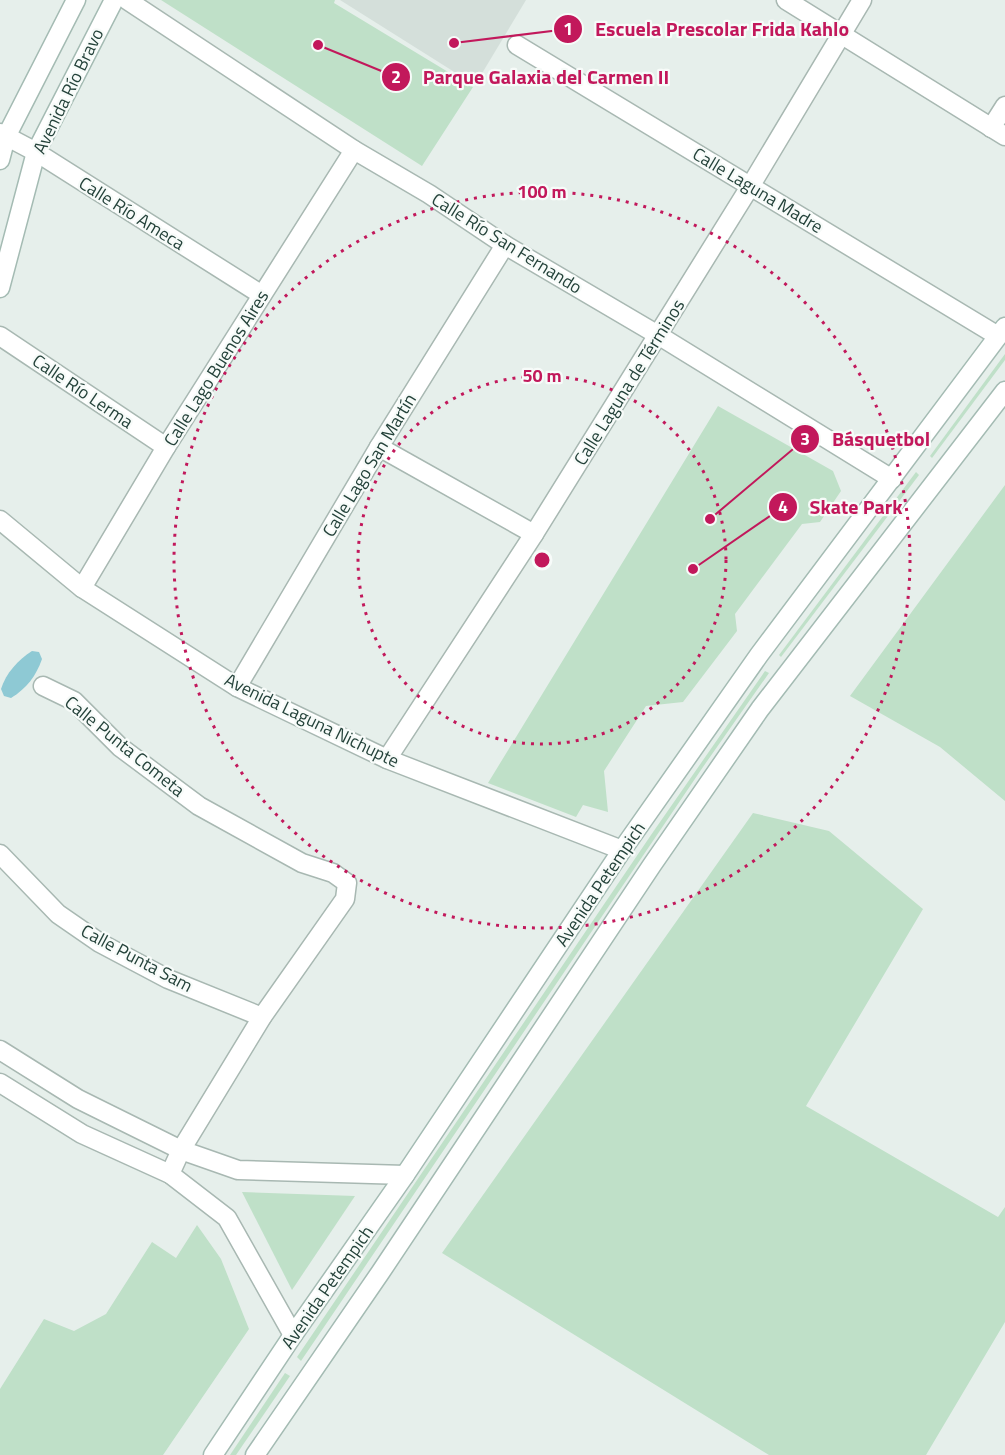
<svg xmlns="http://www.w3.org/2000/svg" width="1005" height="1455" font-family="'Titillium Web',sans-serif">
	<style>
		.built { fill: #d4dfda }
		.green { fill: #bfe0c8 }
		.water { fill: #8ec9d4 }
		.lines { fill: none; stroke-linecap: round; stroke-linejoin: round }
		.street-casing { stroke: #a8b8b2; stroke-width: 21 }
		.secondary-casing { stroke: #a4bbb3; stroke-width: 21 }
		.street { stroke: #fff; stroke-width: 18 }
		.secondary { stroke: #fff; stroke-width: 18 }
		.ring { fill: none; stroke: #c2185b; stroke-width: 3; stroke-dasharray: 3 6 }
		.labels { text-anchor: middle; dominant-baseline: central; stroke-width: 4.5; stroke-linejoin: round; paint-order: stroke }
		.street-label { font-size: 18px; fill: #24423a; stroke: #f7fbf9 }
		.centre { fill: #c2185b; stroke: #f7fbf9; stroke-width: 3 }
		.ring-label { font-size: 18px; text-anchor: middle; font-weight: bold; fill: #c2185b; stroke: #f7fbf9; stroke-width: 4.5; stroke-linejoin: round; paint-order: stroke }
		.leader { fill: none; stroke: #c2185b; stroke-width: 2 }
		.callout-dot { fill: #c2185b; stroke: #f7fbf9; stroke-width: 2 }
		.mark-label { font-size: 18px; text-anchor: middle; font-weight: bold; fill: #fff }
		.callout-label { font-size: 20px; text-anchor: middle; font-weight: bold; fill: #c2185b; stroke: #f7fbf9; stroke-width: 4.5; stroke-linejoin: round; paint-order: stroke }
	</style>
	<rect width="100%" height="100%" fill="#e6efeb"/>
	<path class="built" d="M340,0H526L475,85Z"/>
	<g class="green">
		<path d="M161,0H335L334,3L473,87L422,166Z"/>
		<path d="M1005,354V360L932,458L930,456Z"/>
		<path d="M718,406L833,471L841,491L820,522L802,524L735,614L737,631L683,702L646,706L604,771L608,812L583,805L576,817L488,783Z"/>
		<path d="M916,472L919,475L781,657L779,655Z"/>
		<path d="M1005,485V801L940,747L850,696Z"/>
		<path d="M765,671L769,673L703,767L301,1361L297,1357L651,835Z"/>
		<path d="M753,813L829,831L923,909L806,1106L998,1217L1005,1207V1322L926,1455H769L442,1253Z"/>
		<path d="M242,1192L355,1196L292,1290Z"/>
		<path d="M197,1225L221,1259L249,1329L163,1455H0V1389L44,1319L74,1331L106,1314L152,1242L176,1258Z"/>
		<path d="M285,1373L290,1376L236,1455H230Z"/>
	</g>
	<path class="water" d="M32,651L39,652L42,659C36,676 27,688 11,698L4,696L1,689C6,673 18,660 32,651Z"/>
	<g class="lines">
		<g class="street-casing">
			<g id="street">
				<path d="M127,0L354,150L429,194L505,245L658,335L892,479"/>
				<path d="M786,0L1005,136"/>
				<path d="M517,45L998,336"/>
				<path d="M991,128L1005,106"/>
				<path d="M0,133L36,152L262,295"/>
				<path d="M0,336L166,447"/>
				<path d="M379,447L534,534"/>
				<path d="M0,520L82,588L237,687L387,759L622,850"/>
				<path d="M82,588L166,447L354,150"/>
				<path d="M43,686L74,701L120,747L199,806L302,863L333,873L347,883L345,899L262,1017L181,1150L170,1174"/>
				<path d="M237,687L379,447L505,245"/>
				<path d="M387,759L534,534L751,185L862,0"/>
				<path d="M0,854L58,914L100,943L168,979L262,1017"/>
				<path d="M0,1050L78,1099L181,1150L238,1170L405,1175"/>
				<path d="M0,1083L82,1134L170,1174L227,1218L293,1335"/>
			</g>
		</g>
		<g class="secondary-casing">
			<g id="secondary">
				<path d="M0,160L6,137L76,0"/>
				<path d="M0,288L36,152L114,0"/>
				<path d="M213,1455L293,1335L405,1175L622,850L759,655L1005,327"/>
				<path d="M255,1455L380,1273L652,865L760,709L1005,391"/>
			</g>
		</g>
		<use href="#street" class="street"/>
		<use href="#secondary" class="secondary"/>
	</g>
	<g class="ring">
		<circle cx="542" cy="560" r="184"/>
		<circle cx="542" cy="560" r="368"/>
	</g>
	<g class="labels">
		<g class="street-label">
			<text transform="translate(68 91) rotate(-64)">Avenida Río Bravo</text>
			<text transform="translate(758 190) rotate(31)">Calle Laguna Madre</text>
			<text transform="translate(132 213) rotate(32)">Calle Río Ameca</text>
			<text transform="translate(507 243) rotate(32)">Calle Río San Fernando</text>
			<text transform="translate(216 368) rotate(-58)">Calle Lago Buenos Aires</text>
			<text transform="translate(629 382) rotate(-58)">Calle Laguna de Términos</text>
			<text transform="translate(83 391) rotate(34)">Calle Río Lerma</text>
			<text transform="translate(369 465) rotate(-59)">Calle Lago San Martín</text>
			<text transform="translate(312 720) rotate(26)">Avenida Laguna Nichupte</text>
			<text transform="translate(125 746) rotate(39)">Calle Punta Cometa</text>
			<text transform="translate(600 884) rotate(-56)">Avenida Petempich</text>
			<text transform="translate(137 958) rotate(28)">Calle Punta Sam</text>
			<text transform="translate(327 1287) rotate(-55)">Avenida Petempich</text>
		</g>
	</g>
	<circle cx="542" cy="560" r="9" class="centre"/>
	<g class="ring-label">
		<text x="542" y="198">100 m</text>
		<text x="542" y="382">50 m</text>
	</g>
	<path class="leader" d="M454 43L568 29M318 45L396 77M710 519L805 439M693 569L783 507"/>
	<g class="callout-dot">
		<circle cx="454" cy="43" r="6"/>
		<circle cx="318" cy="45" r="6"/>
		<circle cx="710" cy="519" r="6"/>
		<circle cx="693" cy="569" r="6"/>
		<circle cx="568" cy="29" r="15"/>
		<circle cx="396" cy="77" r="15"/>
		<circle cx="805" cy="439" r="15"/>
		<circle cx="783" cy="507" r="15"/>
	</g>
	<g class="mark-label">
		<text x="568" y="35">1</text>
		<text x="396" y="83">2</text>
		<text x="805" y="445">3</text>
		<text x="783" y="513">4</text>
	</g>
	<g class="callout-label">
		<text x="722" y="36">Escuela Prescolar Frida Kahlo</text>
		<text x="546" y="84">Parque Galaxia del Carmen II</text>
		<text x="881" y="446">Básquetbol</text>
		<text x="856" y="514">Skate Park</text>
	</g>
</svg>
